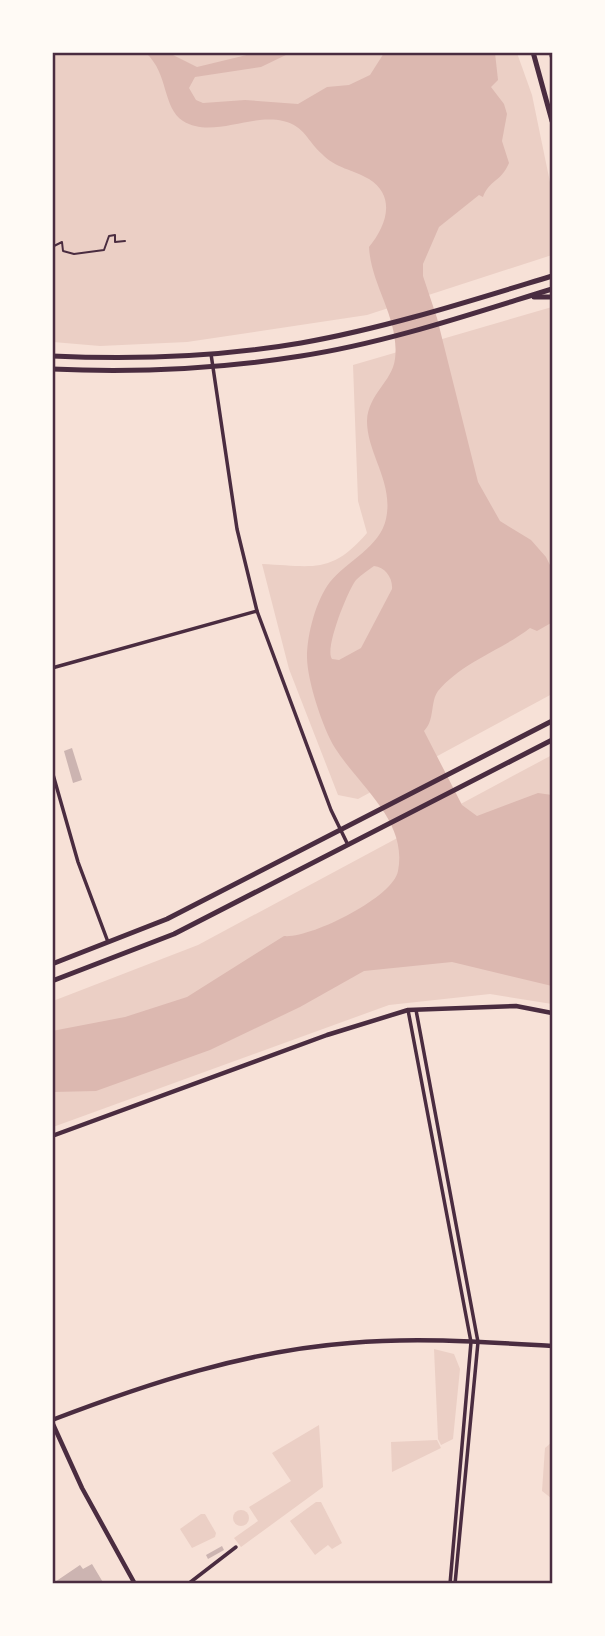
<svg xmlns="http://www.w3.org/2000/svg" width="605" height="1636" font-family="'Golos Text',sans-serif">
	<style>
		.green { fill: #ebcfc5 }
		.water { fill: #dcb8b0; fill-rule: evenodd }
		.building { fill: #ccb4b1 }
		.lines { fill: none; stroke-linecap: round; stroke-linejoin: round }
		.path { stroke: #4a2c40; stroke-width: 2 }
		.minor { stroke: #4a2c40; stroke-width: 3.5 }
		.tertiary { stroke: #4a2c40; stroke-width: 3.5 }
		.secondary { stroke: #4a2c40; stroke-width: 4.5 }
		.primary { stroke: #4a2c40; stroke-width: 5 }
		.trunk { stroke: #4a2c40; stroke-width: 5 }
		.neatline { fill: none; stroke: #4a2c40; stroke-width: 2.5 }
	</style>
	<rect width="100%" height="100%" fill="#f7e1d7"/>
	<g class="green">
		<path d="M52,53H517L532,95L552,192V255L367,315L187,342L100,346L53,342Z"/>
		<path d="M552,307V694L358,799L338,795L289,669L262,564C312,566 331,575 367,533L358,501L353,365Z"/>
		<path d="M552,755V1004L490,994L389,1005L53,1127V1001L198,945Z"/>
		<path d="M434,1349L454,1354L460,1369L453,1439L441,1445L438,1439Z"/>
		<path d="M319,1425L323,1487L241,1547L234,1538L258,1521L249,1507L291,1481L272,1453Z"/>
		<path d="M437,1440L441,1448L392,1472L391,1442Z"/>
		<path d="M552,1442V1498H551L542,1491L545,1448Z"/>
		<path d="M316,1502H321L342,1543L332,1549L328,1545L315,1555L290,1521Z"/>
		<circle cx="241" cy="1518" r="8"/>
		<path d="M201,1514H205L216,1533L215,1537L192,1548L180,1529Z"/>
	</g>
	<path class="water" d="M146,53H169L197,67L255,53H290L261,67L195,77L189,88L196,100L203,103L245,100L298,104L327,87L349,85L370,75L384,53H495L498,80L491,87L504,104L507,114L502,141L509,163C501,182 489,180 483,197L479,195L439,227L423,264V276L437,318L478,482L500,521L531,540L546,557L552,569V618L551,623L537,631L530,628C502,650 462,662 438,691C430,702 435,720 424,731L462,805L477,816L538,793L552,795V986L452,962L364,971L300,1007L210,1050L96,1091L53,1092L52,1031L125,1017L187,997L284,936C309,939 393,898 398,871C408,821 359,786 335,748C323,729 307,680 307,657C307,635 316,600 330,582C347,561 380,547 386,519C394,482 367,454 367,421C368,394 392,382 395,359C400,319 371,286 369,247C386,226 397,197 369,179C354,170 335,168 322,154C307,141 305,126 283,121C252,113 212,139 183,121C162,107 169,74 146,53ZM374,566C385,567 393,578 392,589L361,648L339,660L332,659C324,649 348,590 356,580C361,575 368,570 374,566Z"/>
	<g class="building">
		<path d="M72,748L82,780L73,783L64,751Z"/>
		<path d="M222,1546L224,1550L208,1559L206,1555Z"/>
		<path d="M92,1564L104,1584H52L80,1565L83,1569Z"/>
	</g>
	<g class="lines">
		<path class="path" d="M52,247L62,242L63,251L74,254L104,250L109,236L115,235V242L125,241"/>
		<path class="minor" d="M188,1584L236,1547"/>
		<g class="tertiary">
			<path d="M211,354L237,529L257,611L331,810L348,845"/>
			<path d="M52,668L257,611"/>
			<path d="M52,771L78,862L108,942"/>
			<path d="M408,1010L471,1342L450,1584"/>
			<path d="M416,1010L478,1342L455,1584"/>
		</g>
		<g class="secondary">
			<path d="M52,1136L327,1035L408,1010L516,1006L552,1013"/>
			<path d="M52,1420C149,1383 246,1351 350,1343C417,1337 485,1342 552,1346"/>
			<path d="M52,1422L82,1488L135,1584"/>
		</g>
		<g class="primary">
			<path d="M534,297H552"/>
			<path d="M52,356C136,360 219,357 301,343C386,328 470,301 552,276"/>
			<path d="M52,369C136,373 218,369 301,356C386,343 471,314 552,289"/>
			<path d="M52,964L167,919L552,721"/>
			<path d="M52,981L174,934L552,740"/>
		</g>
		<g class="trunk">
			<path d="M533,52L552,121"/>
			<path d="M552,52V56"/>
		</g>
	</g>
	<rect width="605" height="1636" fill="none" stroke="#fffaf5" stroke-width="108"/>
	<rect x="54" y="54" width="497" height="1528" class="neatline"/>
</svg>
